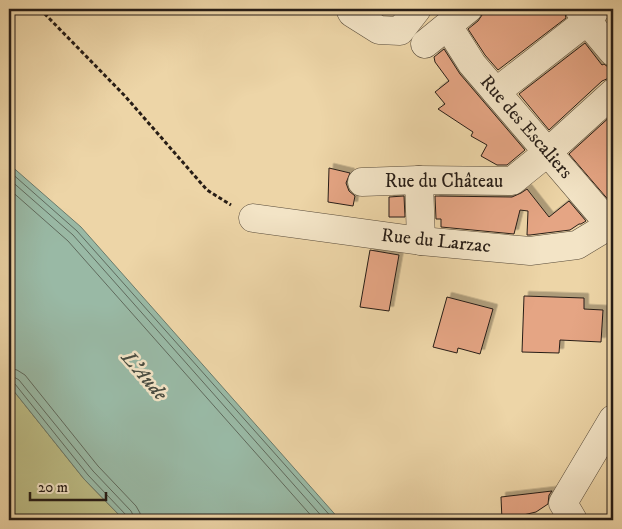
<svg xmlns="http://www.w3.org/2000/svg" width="622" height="529" font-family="'IM FELL DW Pica',serif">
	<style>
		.green { fill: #bcbc85; stroke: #726c4e }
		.water { fill: #99b9a5; stroke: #6b7b6c }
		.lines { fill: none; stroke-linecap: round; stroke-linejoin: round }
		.shore { stroke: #606b5e; stroke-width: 1 }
		.building { fill: #e5a584; stroke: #271d16; filter: url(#shadow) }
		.minor-casing { stroke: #584b3a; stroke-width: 29 }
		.path { stroke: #271d16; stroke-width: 3; stroke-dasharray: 4 2.5; stroke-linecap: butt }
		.minor { stroke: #f3e4c6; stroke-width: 28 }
		.labels { text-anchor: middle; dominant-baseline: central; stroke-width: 5; stroke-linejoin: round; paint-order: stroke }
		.street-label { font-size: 19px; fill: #271d16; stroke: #f3e4c6 }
		.water-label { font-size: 20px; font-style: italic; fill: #494c41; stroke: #f3e4c6 }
	</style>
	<defs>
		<filter id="shadow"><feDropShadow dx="4.5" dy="-4.5" stdDeviation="0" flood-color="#0004"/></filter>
	</defs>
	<rect width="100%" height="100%" fill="#edd5a7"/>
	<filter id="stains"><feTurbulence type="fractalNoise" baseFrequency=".004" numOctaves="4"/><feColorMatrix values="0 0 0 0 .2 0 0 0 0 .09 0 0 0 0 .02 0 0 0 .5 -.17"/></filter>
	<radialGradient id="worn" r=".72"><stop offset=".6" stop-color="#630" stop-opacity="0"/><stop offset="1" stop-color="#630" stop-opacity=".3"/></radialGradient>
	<path class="green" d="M9,385L84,479L124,520H9Z"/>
	<path class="water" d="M9,164L81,227L340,520H124L84,479L9,385Z"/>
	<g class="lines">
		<g class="shore">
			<path d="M9,171L77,231L334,520"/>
			<path d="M9,179L73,235L325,520"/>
			<path d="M9,189L68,241L315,520"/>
			<path d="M9,368L17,370L25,375L98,466L136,506L140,513L141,520"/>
			<path d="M9,376L14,377L19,380L93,471L131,511L133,515L134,520"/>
			<path d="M9,382L15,384L88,475L126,515L128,520"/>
		</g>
	</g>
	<g class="building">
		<path d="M483,9H564L566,18L498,70L485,55L468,29L478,21L482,15Z"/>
		<path d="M585,43L602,65L604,64L608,67H613V78H609L602,81L549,130L519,94Z"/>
		<path d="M444,49L460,74L525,150L507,165H497L481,156L487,145L471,136L473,132L438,109L445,104L435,92L449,81L435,62L434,57Z"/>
		<path d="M613,114V203H611L569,154Z"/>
		<path d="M329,168L350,173L346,183L349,191L355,196L353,206L328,202Z"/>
		<path d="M527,189L549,217L569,201L586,221L581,224H579L570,230L530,235H527L528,211L520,210L514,234L441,227V219H436L435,196L512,197L521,193Z"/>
		<path d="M404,196L405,217H389V197Z"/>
		<path d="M370,250L399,255L389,311L360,307Z"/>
		<path d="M524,296L584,298V309L603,310L601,342L560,340L559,353L522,352Z"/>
		<path d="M447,297L493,309L480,354L458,348L457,353L433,347Z"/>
		<path d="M552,491L549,495L548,504L536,512L502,520L501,497Z"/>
	</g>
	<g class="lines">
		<g class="minor-casing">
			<g id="minor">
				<path d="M350,9L352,13L379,30L400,31L417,9"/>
				<path d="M579,9L587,21L613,52"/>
				<path d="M448,26L472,64L610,225L613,218"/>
				<path d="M425,44L468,9"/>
				<path d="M496,92L587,21L596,9"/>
				<path d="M419,180L421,241"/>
				<path d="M362,182L419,180L512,181L548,152L613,93"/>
				<path d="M253,218L421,241L530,251L577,245L610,225L613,224"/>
				<path d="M573,520L563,503L613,419"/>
			</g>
		</g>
		<path class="path" d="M40,9L125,96L207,190L231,205"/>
		<use href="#minor" class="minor"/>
	</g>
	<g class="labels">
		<g class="street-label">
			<text transform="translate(526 127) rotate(49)">Rue des Escaliers</text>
			<text x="444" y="181">Rue du Château</text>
			<text transform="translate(436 241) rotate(6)">Rue du Larzac</text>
		</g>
		<g class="water-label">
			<text transform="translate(144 376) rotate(49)">L'Aude</text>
		</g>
	</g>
	<rect width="622" height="529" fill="none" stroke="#edd5a7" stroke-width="30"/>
	<rect x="10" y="10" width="602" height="509" fill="none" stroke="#271d16" stroke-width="2.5"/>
	<rect x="15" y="15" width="592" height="499" fill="none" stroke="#271d16"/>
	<path d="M30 492v8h76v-8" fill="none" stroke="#271d16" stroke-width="2.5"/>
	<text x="38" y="492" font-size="15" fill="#271d16" stroke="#f3e4c6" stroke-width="4" paint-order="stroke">20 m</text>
	<rect width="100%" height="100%" filter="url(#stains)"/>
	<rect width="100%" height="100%" fill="url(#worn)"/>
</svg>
